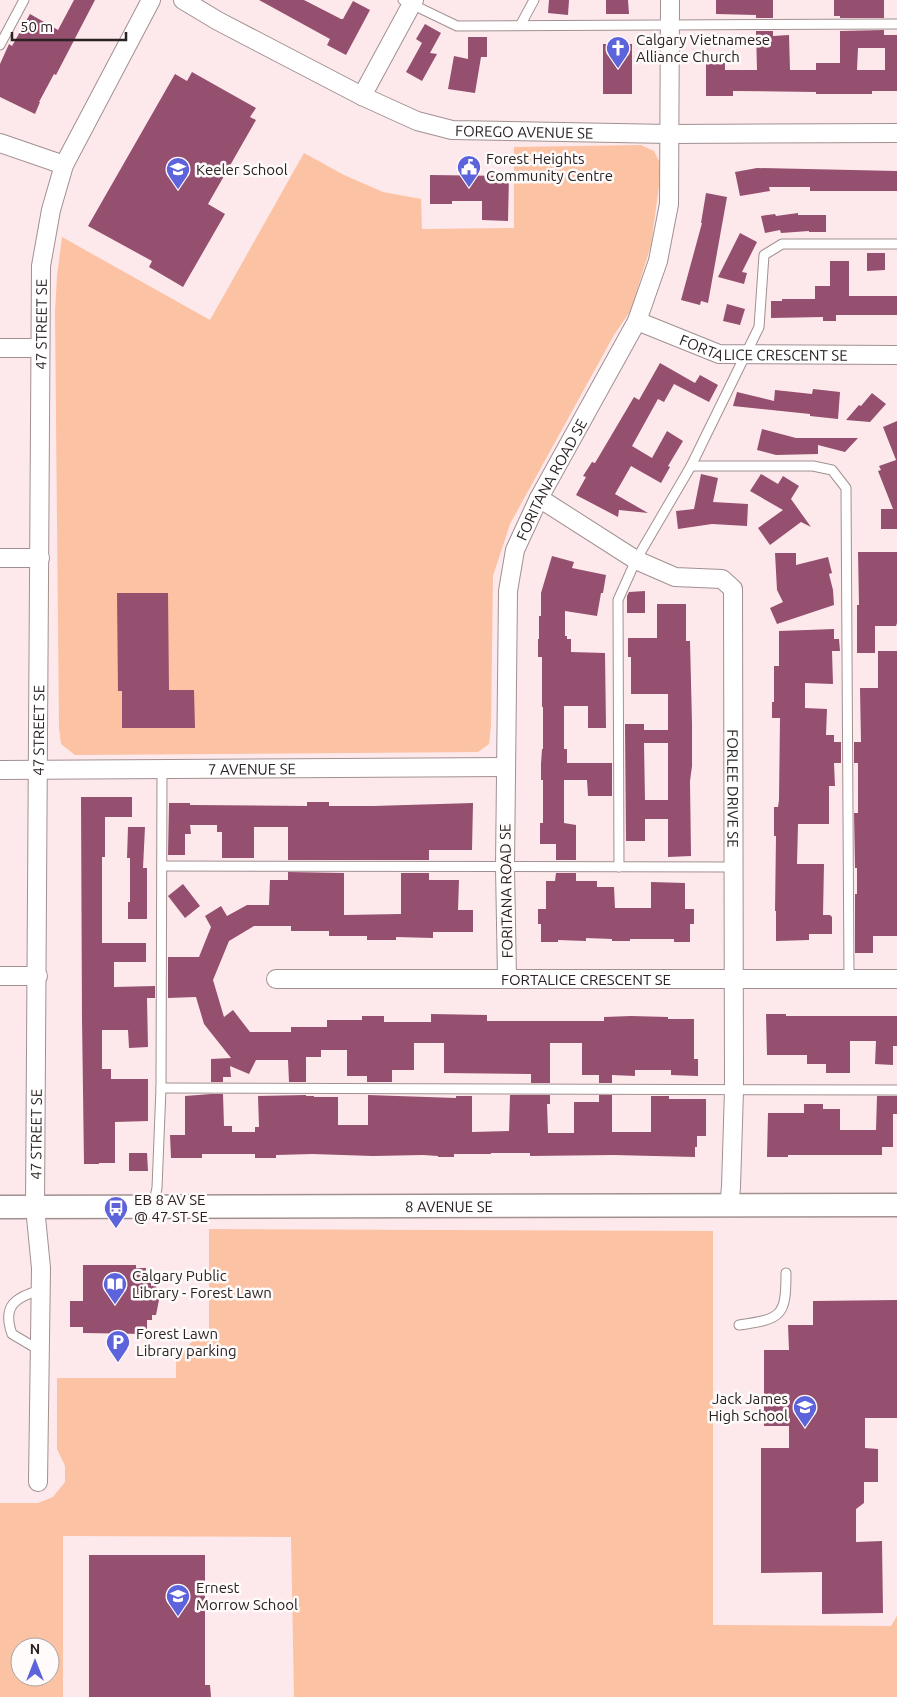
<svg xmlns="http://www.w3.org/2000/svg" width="897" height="1697" font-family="Ubuntu,sans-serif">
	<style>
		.green { fill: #fbc2a3; fill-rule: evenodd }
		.building { fill: #954f6f; fill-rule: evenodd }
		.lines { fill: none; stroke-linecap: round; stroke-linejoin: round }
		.service-casing { stroke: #a29091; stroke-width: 11 }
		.minor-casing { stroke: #a29091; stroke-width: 20 }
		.tertiary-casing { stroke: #a29091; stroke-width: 25 }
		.service { stroke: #fff; stroke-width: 9 }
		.minor { stroke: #fff; stroke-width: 18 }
		.tertiary { stroke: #fff; stroke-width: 22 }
		.labels { text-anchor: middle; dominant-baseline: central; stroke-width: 5; stroke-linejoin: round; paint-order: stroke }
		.poi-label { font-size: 15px; fill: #2a2223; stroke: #fffbfb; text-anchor: start }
		.street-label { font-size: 15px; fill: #2a2223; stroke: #fffbfb }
	</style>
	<rect width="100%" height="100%" fill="#fde9eb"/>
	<g class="green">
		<path d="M641,145L654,151L660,163L659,186L651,245L631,310L614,335L510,524L493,576L491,725L489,744L478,752L75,755L61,744L59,728L55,312L57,276L62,237L210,320L304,153L344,175L383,192L421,199L422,229L514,228V147Z"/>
		<path d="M209,1229L713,1231V1625L891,1626L897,1616V1697H294L291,1537L63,1536V1697H0V1503H38L53,1497L65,1482V1466L57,1449V1378H176V1360L196,1337H209ZM20,1647H50V1677H20Z"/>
	</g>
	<g class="building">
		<path d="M74,0H95L56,75L54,74L39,102H40L35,114L0,97V64L9,44L12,46L30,14L58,30Z"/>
		<path d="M259,0H304L341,19H343L353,1L370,10L346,55L327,45L330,39Z"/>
		<path d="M549,0H569L568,15L548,13Z"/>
		<path d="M606,0H628L629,14H606Z"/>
		<path d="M716,0H773V18H756V15L716,14Z"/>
		<path d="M834,0H884V18H840V16H834Z"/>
		<path d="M425,24L441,33L430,53L437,54L422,81L406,72L422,43L416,39Z"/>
		<path d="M884,30V35H897V91H872V94H816V92L733,91V96H706V63H725V70H757L756,31H773V36L789,35L790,70H816V63H840V31ZM858,48H885V70H857Z"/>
		<path d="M468,37H487V57H481L475,93L448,89L454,56L468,59Z"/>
		<rect x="603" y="44" width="29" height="50"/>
		<path d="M192,72L256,108L250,117L256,120L208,204L225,214L183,287L149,267L152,261L88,226L175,74L187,81Z"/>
		<path d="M757,168L897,171V191H810V187H769L770,191L740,196L735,172Z"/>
		<path d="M430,175L509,176L508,221L482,220V201H452V204H430Z"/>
		<path d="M706,193L727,197L708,303L701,301L700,305L681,300L702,223H701Z"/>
		<path d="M798,213V215H826V232H809V231L781,233L780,230L765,233L761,216L775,214L776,216Z"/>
		<path d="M740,233L757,242L742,272L747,273L744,284L718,277Z"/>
		<path d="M867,253H885V270L867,271Z"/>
		<path d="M830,261H849V296H897V315H836V321H823V317L771,318V301H782V299H815V286H830Z"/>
		<path d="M727,304L745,309L740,325L723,321Z"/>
		<path d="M660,363L695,383L700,375L718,385L709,402L674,384L664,402L658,399L632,446L652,458L667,431L683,441L668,466L670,467L661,483L631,466L615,494L648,513L619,510L618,517L576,495L586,477L583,476L592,462L595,463L634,397L639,400Z"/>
		<path d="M813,389L840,392L838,419L810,416V414L733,406L737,392L774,401L775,390L812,394Z"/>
		<path d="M872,393L886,404L870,422L846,420L859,405L861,406Z"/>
		<path d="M897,421V529H881V509H893L878,471L881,470L879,466L896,460L883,427Z"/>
		<path d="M762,429L796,438H858L845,452L818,445V454L776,455L757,450Z"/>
		<path d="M701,474L718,478L713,502L748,504L747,526L712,524L678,529L676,511L694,509Z"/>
		<path d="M761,474L778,484L783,476L799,486L791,499L811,527L801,522L770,545L758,528L783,510L750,491Z"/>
		<path d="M858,552H897V623L896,626H875V653H857V605H859Z"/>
		<path d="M775,553H796V565L828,557L832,573L829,574L833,590L834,605L777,624L770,608L783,602L777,590Z"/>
		<path d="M552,556L574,562L572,568L606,575L603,593H601L597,616L565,611V636H567V639H571V652L605,653L606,728H588V706H564V749H567V763H612V796H588L587,780H564V823L576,825V860H556V844H540V823H543V780H541V764L542,749H543V707H542V657H538V639H539V616H541V593Z"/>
		<path d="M645,591V613H627V596L629,592Z"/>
		<path d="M117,593H168L169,690H194L195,728H122V691H118Z"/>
		<path d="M657,604H686V641H690L692,724V766L690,781L691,856L668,857V819H645V841H626L625,724H644V730H668V694H631V657H628V638H657ZM644,743H668V800H645Z"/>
		<path d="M834,629V639H839L840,651H832L833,684L805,683V708L827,709L826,735H834V742H841V763H834L835,786H829V824H798L797,864H824L823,915H830L832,917V934H809V940L776,941V911H775L776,836H774V807H778L779,800L780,718H772V702H774V666H779V631Z"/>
		<path d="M878,651H897V936H873V953H855V894H857V868H855L854,813H858V763H854V742H861L860,688H878Z"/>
		<path d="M81,797H132V817H105V857H102V943H146V962H114V987L155,986V998H147L148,1047L129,1048L128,1030H102V1069H111V1079H148V1121L115,1122V1163H99V1164H84L82,1019Z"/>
		<path d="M307,802H329V806H373L473,803L472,850H429V860H288V827H254V858H222V832H217V825H190L191,834H185V855H168L169,803H190V805L307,806Z"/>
		<path d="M128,827H145L143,868H147V919H128V902H130V858H127Z"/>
		<path d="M288,872L344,873V915L401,914V873H429V880H459L458,910H473V932H433V938L396,937V940H367V936H329V931H291V926H254L229,941L213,980L224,1017L233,1010L250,1032H291V1027H327V1020H362V1016H384V1022H431V1014L487,1015V1021H604V1017L631,1016L668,1017V1019H694V1059H698V1076L671,1075V1070H635V1076L612,1075V1083H599V1075H582V1043H550V1083H531V1074L444,1073V1043H414V1070H392V1082H367V1076H347V1050H321V1057H306V1082H289L288,1060H256L249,1074L230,1066L231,1077H223V1082H211V1059L231,1058L204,1024L196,997L168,998V957H199L211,927L205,916L221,906L227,916L247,905H269L270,880H288Z"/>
		<path d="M556,873H576V881H597V887H614L615,908H651V882L685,883V909H694V924H690V942H674V939H630V941H612V939L586,938V941L558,940V942H541V924H538V909H546V881H555Z"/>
		<path d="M183,884L200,906L185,918L168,896Z"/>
		<path d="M766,1014H786V1016H897V1046H893V1065L875,1064L876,1041H850V1073H826V1064H807V1055H767Z"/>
		<path d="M211,1094H223L224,1126H232V1132H255V1127H259L258,1096L306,1095V1096H314V1097H338V1125H368V1095L456,1098V1096H472V1132L509,1131L510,1095H550V1104H547L548,1133H574V1102H599V1095H612V1132H651V1096H669V1099H706V1136H697V1147H695V1157L614,1155L530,1156V1153H491V1154H454V1157H438V1156L423,1155L373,1156L312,1154L276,1155V1158H255V1154H202V1158H171L170,1135H185V1096Z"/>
		<path d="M877,1096H897V1114H893V1147H882V1155H788V1157H767L768,1113H804V1104H823V1109H840V1130H876Z"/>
		<path d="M129,1153H147L148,1171H129Z"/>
		<path d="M83,1265H136V1268H146V1278H151V1286L156,1285L159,1300L156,1315H152V1320H147V1334L83,1333V1327H70V1301H83Z"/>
		<path d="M897,1300V1418H865V1448L878,1449V1482H864V1503L856,1509V1542L882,1541L883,1613L822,1614V1572L761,1573V1448H789V1426H764V1350H789L788,1325H813V1301Z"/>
		<path d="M89,1555H205V1685H210L211,1697H89Z"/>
	</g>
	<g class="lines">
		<g class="service-casing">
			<g id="service">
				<path d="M403,0L457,26L897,24"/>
				<path d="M521,24L534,0"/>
				<path d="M0,45L24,0"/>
				<path d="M691,466H813L832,470L846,488L849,978"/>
				<path d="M162,866L732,867"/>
				<path d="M619,867L618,600L636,560L691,466L759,327L764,255L782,244H897"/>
				<path d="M161,1088L897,1090"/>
				<path d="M153,1206L157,1188L161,1088L162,770"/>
				<path d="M739,1325C782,1319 786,1316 786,1273"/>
				<path d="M39,1350L12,1334C2,1306 15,1297 41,1290"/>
			</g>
		</g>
		<g class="minor-casing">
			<g id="minor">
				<path id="s1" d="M183,0L218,21L362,96L417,121L452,130L670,134L897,133"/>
				<path d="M362,96L414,0"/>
				<path d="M0,143L64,165"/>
				<path id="s2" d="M637,321L719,354L897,355"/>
				<path d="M0,348H40"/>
				<path id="s3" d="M539,498L636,560L675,577L722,579L733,589L734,1090L731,1187L729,1207"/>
				<path d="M0,558H40"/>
				<path id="s4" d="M0,770L506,767"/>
				<path d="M0,976H38"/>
				<path id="s5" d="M507,978L505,867L508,591L515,550L539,498L637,321L658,261L669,204L670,0"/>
				<path id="s6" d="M276,979H897"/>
				<path id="s7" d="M38,1482L41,1268L35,1207L41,266L51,210L64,165L151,0"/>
			</g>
		</g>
		<g class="tertiary-casing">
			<g id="tertiary">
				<path id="s8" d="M0,1207L897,1205"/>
			</g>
		</g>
		<use href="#service" class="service"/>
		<use href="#minor" class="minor"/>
		<use href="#tertiary" class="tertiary"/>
	</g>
	<defs>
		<g id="church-pin" transform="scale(1.25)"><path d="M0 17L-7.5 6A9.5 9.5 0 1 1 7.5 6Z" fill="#5d63db" stroke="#fffbfb"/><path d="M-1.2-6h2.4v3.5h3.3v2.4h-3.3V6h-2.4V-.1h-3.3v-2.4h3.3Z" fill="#fff"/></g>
		<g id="civic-pin" transform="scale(1.25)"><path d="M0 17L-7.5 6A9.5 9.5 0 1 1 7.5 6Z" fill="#5d63db" stroke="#fffbfb"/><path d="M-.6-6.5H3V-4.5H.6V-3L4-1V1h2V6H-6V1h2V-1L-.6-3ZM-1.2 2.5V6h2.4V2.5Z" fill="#fff"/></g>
		<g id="school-pin" transform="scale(1.25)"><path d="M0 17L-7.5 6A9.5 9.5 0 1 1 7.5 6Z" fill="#5d63db" stroke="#fffbfb"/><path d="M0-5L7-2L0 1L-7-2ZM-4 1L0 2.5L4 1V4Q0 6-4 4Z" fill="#fff"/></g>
		<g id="bus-pin" transform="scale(1.25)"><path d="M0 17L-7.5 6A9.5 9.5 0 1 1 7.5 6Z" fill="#5d63db" stroke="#fffbfb"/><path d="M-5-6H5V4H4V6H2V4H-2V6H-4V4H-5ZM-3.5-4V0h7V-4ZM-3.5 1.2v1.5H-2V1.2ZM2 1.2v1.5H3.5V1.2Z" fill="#fff"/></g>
		<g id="library-pin" transform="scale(1.25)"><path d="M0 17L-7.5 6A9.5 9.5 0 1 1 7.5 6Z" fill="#5d63db" stroke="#fffbfb"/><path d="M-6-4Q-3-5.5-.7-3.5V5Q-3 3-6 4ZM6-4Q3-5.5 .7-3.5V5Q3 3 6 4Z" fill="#fff"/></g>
		<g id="parking-pin" transform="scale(1.25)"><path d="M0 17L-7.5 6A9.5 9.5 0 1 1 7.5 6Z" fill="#5d63db" stroke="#fffbfb"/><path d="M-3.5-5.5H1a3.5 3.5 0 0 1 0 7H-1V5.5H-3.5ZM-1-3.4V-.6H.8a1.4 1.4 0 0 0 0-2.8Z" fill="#fff"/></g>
	</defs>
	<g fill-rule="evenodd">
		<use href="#church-pin" x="618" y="48"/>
		<use href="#civic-pin" x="469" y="167"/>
		<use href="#school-pin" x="178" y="169"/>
		<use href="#bus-pin" x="116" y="1208"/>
		<use href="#library-pin" x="115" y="1284"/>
		<use href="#parking-pin" x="118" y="1342"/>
		<use href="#school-pin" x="805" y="1407"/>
		<use href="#school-pin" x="178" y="1596"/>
	</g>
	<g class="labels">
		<g class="poi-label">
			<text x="636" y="39">Calgary Vietnamese<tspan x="636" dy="17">Alliance Church</tspan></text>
			<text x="486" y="158">Forest Heights<tspan x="486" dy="17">Community Centre</tspan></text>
			<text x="196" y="169">Keeler School</text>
			<text x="134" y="1199">EB 8 AV SE<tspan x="134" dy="17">@ 47 ST SE</tspan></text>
			<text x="132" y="1275">Calgary Public<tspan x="132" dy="17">Library - Forest Lawn</tspan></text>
			<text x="136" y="1333">Forest Lawn<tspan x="136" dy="17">Library parking</tspan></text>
			<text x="788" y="1398" text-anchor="end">Jack James<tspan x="788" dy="17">High School</tspan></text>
			<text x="196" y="1587">Ernest<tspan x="196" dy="17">Morrow School</tspan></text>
		</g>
		<g class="street-label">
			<text stroke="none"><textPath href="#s1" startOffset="372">FOREGO AVENUE SE</textPath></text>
			<text stroke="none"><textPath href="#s7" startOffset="1158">47 STREET SE</textPath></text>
			<text stroke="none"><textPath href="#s2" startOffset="132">FORTALICE CRESCENT SE</textPath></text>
			<text stroke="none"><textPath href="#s5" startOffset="508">FORITANA ROAD SE</textPath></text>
			<text stroke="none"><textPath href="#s7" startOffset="752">47 STREET SE</textPath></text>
			<text stroke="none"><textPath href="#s4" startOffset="252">7 AVENUE SE</textPath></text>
			<text stroke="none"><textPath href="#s3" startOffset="419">FORLEE DRIVE SE</textPath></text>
			<text transform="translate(506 891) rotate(-91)">FORITANA ROAD SE</text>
			<text stroke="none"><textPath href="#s6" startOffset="310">FORTALICE CRESCENT SE</textPath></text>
			<text stroke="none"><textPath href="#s7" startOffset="348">47 STREET SE</textPath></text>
			<text stroke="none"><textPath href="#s8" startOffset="449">8 AVENUE SE</textPath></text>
		</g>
	</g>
	<g transform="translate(35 1662)"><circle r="24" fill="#fffbfb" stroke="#aaa4a5"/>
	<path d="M0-4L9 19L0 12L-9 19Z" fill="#5d63db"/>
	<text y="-8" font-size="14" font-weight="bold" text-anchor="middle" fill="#2a2223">N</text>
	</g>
	<path d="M12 32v8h114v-8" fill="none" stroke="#2a2223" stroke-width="2.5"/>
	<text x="20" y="32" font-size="15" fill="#2a2223" stroke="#fffbfb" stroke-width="4" paint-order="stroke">50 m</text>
</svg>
